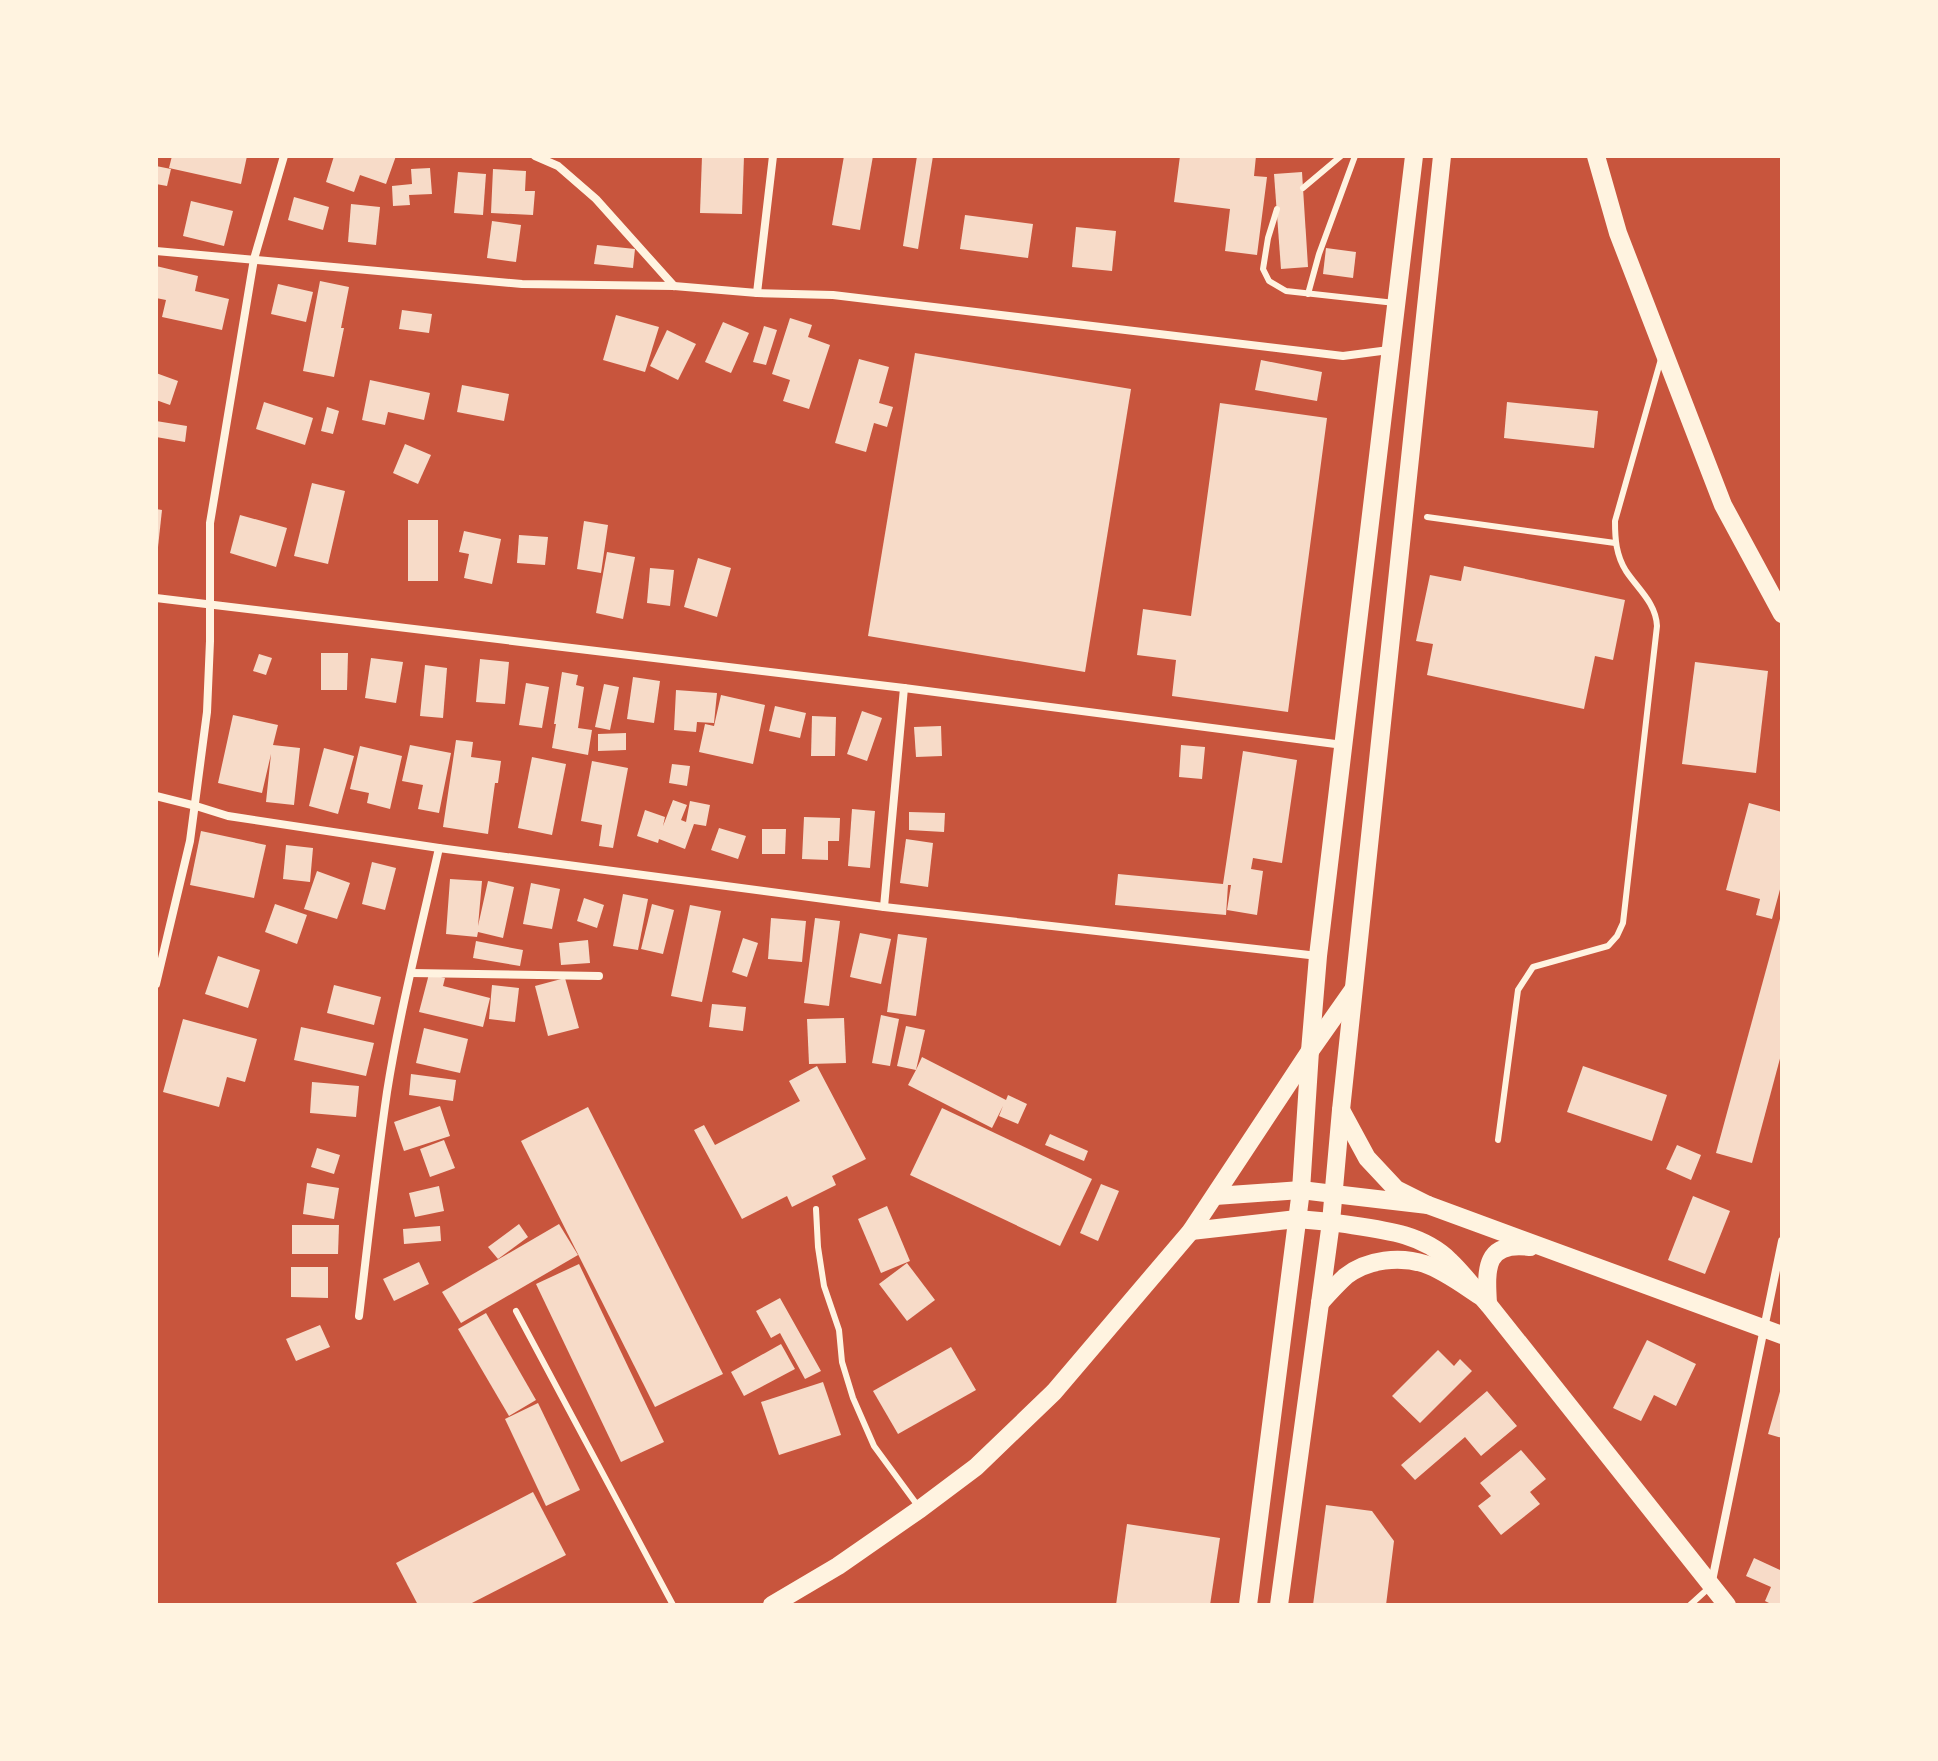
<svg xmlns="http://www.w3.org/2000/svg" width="1938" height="1761" font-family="Mulish,sans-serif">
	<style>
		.building { fill: #f7dbc8 }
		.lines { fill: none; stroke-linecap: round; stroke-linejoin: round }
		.service { stroke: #fff3e0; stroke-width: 6 }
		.minor { stroke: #fff3e0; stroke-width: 8 }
		.primary { stroke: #fff3e0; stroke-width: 18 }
		.trunk { stroke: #fff3e0; stroke-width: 18 }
	</style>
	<rect width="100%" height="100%" fill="#c8553d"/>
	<g class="building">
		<path d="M172,156H247L241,184L169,168Z"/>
		<path d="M334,156H396L386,184L360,175L354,192L326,182Z"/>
		<path d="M702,156H744L742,214L700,213Z"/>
		<path d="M844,156H873L860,230L832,225Z"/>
		<path d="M917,156H933L918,249L903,246Z"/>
		<path d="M1180,156H1256L1254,176L1267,177L1257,255L1225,251L1230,209L1174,202Z"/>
		<path d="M156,166L171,169L167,186L156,184Z"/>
		<path d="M430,168L432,194L409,195L410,205L393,206L392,186L412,184L411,169Z"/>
		<path d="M493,169L526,171L525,191H535L533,215L491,213Z"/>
		<path d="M458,172L486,174L483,215L454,213Z"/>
		<path d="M1302,172L1308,267L1281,269L1274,174Z"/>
		<path d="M294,197L329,207L323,230L288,220Z"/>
		<path d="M191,201L233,211L224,246L183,236Z"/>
		<path d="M351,204L380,207L376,245L348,242Z"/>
		<path d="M965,215L1033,224L1028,258L960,249Z"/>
		<path d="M492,221L521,225L516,262L487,258Z"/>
		<path d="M1076,227L1116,231L1112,271L1072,267Z"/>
		<path d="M597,245L635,249L633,268L594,264Z"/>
		<path d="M1326,248L1356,252L1353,278L1323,274Z"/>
		<path d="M156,266L198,276L195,291L229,299L222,330L162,317L166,300L156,298Z"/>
		<path d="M320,281L349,287L341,328H344L334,377L303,371Z"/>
		<path d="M278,284L313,292L306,322L271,314Z"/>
		<path d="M402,310L432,314L429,333L399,329Z"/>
		<path d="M616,315L659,327L645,372L603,360Z"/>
		<path d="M790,318L812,325L808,337L830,345L809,409L783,401L790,380L772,374Z"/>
		<path d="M723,322L749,333L731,373L705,362Z"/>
		<path d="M764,326L777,330L766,365L753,362Z"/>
		<path d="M667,330L696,344L678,380L650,366Z"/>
		<path d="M915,353L1131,389L1085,672L868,636Z"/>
		<path d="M859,359L889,367L879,403L893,407L887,427L874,423L866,452L835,443Z"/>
		<path d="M1261,360L1322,372L1317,401L1255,390Z"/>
		<path d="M156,373L178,381L170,405L156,400Z"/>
		<path d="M370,380L430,393L424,420L388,412L385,425L362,420Z"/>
		<path d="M462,385L509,394L504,421L457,412Z"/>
		<path d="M264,402L313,418L305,445L256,429Z"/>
		<path d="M1507,402L1598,411L1594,448L1504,438Z"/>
		<path d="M1220,403L1327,418L1288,712L1172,696L1176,660L1137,655L1143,609L1191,616Z"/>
		<path d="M327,407L339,411L333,434L321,431Z"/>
		<path d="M156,421L187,426L185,442L156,437Z"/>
		<path d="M405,444L431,455L418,484L393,473Z"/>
		<path d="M312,483L345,491L328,564L294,556Z"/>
		<path d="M156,509L162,510L158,547H156Z"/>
		<path d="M240,515L287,528L276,567L230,553Z"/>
		<rect x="408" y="520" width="30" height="61"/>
		<path d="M584,521L608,525L601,573L577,569Z"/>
		<path d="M464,531L501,539L492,584L464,578L469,554L459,552Z"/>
		<path d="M519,535L548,537L545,565L517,563Z"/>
		<path d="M607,552L635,557L623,619L596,613Z"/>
		<path d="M698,558L731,568L717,617L684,607Z"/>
		<path d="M1464,566L1625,600L1613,660L1595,656L1584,709L1427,675L1433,644L1416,641L1430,575L1461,581Z"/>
		<path d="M650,568L674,570L670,606L647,603Z"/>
		<path d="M321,653H348L347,690H321Z"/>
		<path d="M259,654L272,658L266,675L253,671Z"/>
		<path d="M371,658L403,662L396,703L365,698Z"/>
		<path d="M480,659L509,662L505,704L476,702Z"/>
		<path d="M1695,662L1768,671L1756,773L1682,764Z"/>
		<path d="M425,665L447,668L443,718L420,716Z"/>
		<path d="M562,672L578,675L576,685L584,687L578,728L592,730L588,755L552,748L556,724H554Z"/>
		<path d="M633,677L660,681L654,723L627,719Z"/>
		<path d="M526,683L549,687L542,728L519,725Z"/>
		<path d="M604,684L619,687L610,730L595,727Z"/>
		<path d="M676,690L717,693L714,723L697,722L696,732L674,730Z"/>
		<path d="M721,695L765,705L753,764L699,752L705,724L714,726Z"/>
		<path d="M775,706L806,713L800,738L769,731Z"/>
		<path d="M862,711L882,718L867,761L847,754Z"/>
		<path d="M233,715L278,725L273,745L300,748L294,805L266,802L271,754L262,793L218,783Z"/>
		<path d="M812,716L836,717L835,756H811Z"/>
		<path d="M941,726L942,756L916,757L914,727Z"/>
		<path d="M626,733V750L598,751V734Z"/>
		<path d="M456,740L473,742L471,757L501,761L498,783H495L488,834L443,827Z"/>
		<path d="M410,745L451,753L439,813L418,809L423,785L402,781Z"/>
		<path d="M1181,745L1205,747L1202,779L1179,777Z"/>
		<path d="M360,746L402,756L390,809L367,803L369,793L350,789Z"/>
		<path d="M324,748L354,756L338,814L309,806Z"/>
		<path d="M1243,751L1297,760L1282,863L1253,858L1251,869L1263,871L1257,915L1227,910L1231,885H1228L1226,915L1115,905L1118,874L1223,884Z"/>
		<path d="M532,757L566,764L552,835L518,828Z"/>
		<path d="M592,761L628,768L613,848L599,846L602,825L581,821Z"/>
		<path d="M672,764L690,766L687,786L669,783Z"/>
		<path d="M673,800L687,805L681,820L686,822L690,801L710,805L706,826L694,824L685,849L659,839L658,843L637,836L645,810L665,817L663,826Z"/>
		<path d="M1749,803L1782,812V882L1772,919L1756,915L1760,899L1726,890Z"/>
		<path d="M852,809L875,811L870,868L848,866Z"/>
		<path d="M909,812L945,813L944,832L909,830Z"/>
		<path d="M804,817L840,818L839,841H828V860L802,859Z"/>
		<path d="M719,828L746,836L738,859L711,850Z"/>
		<path d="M762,829H786L785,854H762Z"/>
		<path d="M201,831L266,845L254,898L190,885Z"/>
		<path d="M906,839L933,843L928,887L900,883Z"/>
		<path d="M286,845L313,848L310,882L283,879Z"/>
		<path d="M372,862L396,868L385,910L362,904Z"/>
		<path d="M317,871L350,883L337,919L304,909Z"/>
		<path d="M450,879L482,881L478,926L488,881L514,887L503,938L478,932L477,937L446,934Z"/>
		<path d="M531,883L560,889L552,929L523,924Z"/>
		<path d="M623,894L648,899L638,950L613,946Z"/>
		<path d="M584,898L604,905L597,928L577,921Z"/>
		<path d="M275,904L307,915L297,944L265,932Z"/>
		<path d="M652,904L674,910L663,954L641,949Z"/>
		<path d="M690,905L721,911L702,1002L671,996Z"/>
		<path d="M1781,915L1782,1051L1752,1163L1716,1153Z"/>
		<path d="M771,918L806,921L802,962L768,959Z"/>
		<path d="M815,918L840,921L829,1006L804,1003Z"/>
		<path d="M860,933L891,939L881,984L850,977Z"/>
		<path d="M898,934L927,938L916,1016L887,1012Z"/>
		<path d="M743,938L758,943L747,977L732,972Z"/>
		<path d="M588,940L590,963L561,965L559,943Z"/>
		<path d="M476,941L523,950L520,966L473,958Z"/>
		<path d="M218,956L260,970L248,1008L205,994Z"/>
		<path d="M429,974L445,978L443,986L490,998L483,1027L419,1012Z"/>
		<path d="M565,978L579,1028L548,1036L535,986Z"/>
		<path d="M334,985L381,997L374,1025L327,1013Z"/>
		<path d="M492,985L519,988L515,1022L489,1019Z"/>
		<path d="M712,1004L746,1007L743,1031L709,1027Z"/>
		<path d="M881,1015L899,1019L890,1066L872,1063Z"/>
		<path d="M844,1018L846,1063L809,1064L807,1019Z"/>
		<path d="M183,1019L257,1039L245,1082L227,1077L219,1107L163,1092Z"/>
		<path d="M906,1026L925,1030L916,1070L922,1057L1006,1100L1008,1095L1027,1104L1018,1124L999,1116L1003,1106L992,1128L908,1085L916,1070L897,1066Z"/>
		<path d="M301,1027L374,1043L366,1076L294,1060Z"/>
		<path d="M424,1028L468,1039L460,1073L416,1063Z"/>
		<path d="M817,1066L866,1159L832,1176L836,1185L792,1207L787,1196L742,1219L694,1130L704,1125L715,1145L800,1101L789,1081Z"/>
		<path d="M1583,1066L1667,1095L1652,1141L1567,1112Z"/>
		<path d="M411,1074L456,1080L453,1101L409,1095Z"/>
		<path d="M312,1082L359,1086L356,1117L310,1113Z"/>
		<path d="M440,1106L450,1136L404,1151L394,1122Z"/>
		<path d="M588,1107L723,1374L655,1407L521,1141Z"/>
		<path d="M942,1108L1092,1179L1060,1246L910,1175Z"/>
		<path d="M1050,1134L1088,1151L1084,1161L1045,1145Z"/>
		<path d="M444,1140L455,1168L430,1177L420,1149Z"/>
		<path d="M1677,1145L1701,1155L1691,1180L1666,1169Z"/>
		<path d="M317,1148L340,1155L334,1174L311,1167Z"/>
		<path d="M307,1183L339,1188L334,1219L303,1214Z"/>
		<path d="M1101,1184L1119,1191L1098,1241L1080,1233Z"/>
		<path d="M439,1186L444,1211L415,1217L409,1193Z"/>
		<path d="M1693,1196L1730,1211L1705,1274L1668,1260Z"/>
		<path d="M887,1206L910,1261L881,1273L858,1219Z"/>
		<path d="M519,1224L528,1237L498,1259L488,1247Z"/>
		<path d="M559,1224L578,1255L461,1323L442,1292Z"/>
		<path d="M292,1225H339L338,1254H292Z"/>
		<path d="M440,1226L441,1241L404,1244L403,1229Z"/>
		<path d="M419,1262L429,1284L394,1301L383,1279Z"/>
		<path d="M907,1263L935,1300L907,1321L879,1284Z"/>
		<path d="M579,1264L664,1442L621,1462L536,1284Z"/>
		<path d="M291,1267H328V1298L291,1297Z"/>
		<path d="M780,1298L821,1371L805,1379L780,1333L771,1338L756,1311Z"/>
		<path d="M486,1313L536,1400L509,1416L458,1329Z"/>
		<path d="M320,1325L330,1347L296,1361L286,1339Z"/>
		<path d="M1647,1340L1696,1364L1676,1406L1654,1395L1641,1421L1613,1408Z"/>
		<path d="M781,1344L795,1369L744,1396L731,1372Z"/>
		<path d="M951,1347L976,1390L898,1434L873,1391Z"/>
		<path d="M1438,1350L1454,1366L1460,1359L1472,1371L1420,1423L1392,1396Z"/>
		<path d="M823,1382L841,1435L779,1455L761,1402Z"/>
		<path d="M1781,1388H1782V1438L1768,1434Z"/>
		<path d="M1487,1391L1517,1426L1481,1456L1465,1437L1415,1480L1401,1465Z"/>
		<path d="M538,1403L580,1490L546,1506L505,1419Z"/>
		<path d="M1521,1450L1546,1479L1530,1492L1540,1504L1501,1535L1478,1506L1491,1496L1480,1483Z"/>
		<path d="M533,1492L566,1555L468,1605H418L396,1563Z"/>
		<path d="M1326,1505L1372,1511L1394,1541L1386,1605H1313Z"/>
		<path d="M1127,1524L1220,1538L1210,1605H1116Z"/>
		<path d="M1754,1558L1780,1570L1782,1565V1605H1773L1765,1601L1771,1587L1746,1576Z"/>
	</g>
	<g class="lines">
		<g class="service">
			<path d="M1303,188L1341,156"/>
			<path d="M1277,209L1268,238L1263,269L1269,281L1286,291L1395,303"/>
			<path d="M1308,294L1319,254L1355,156"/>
			<path d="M1427,517L1615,543"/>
			<path d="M1498,1140L1518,990L1533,967L1608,946L1617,936L1623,923L1657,626C1656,603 1638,589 1626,571C1616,555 1615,539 1615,521L1661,359"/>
			<path d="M816,1209L818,1247L824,1286L839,1330L842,1362L853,1398L874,1446L918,1506"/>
			<path d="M516,1311L673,1605"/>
			<path d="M1690,1605L1711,1586"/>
		</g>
		<g class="minor">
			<path d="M535,156L558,166L596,199L674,286"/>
			<path d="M156,251L522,284L674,286L757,293L833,295L1343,356L1389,350"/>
			<path d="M757,293L773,156"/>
			<path d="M156,598L904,688L1343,745"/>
			<path d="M156,796L196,806L228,816L439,848L884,907L1318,956"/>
			<path d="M884,907L904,688"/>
			<path d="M411,973L599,976"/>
			<path d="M156,984L190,841L207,712L210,641V523L254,259L284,156"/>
			<path d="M359,1316C368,1241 376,1167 387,1092C400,1010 421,929 439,848"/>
			<path d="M1712,1581L1782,1241"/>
		</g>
		<g class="primary">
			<path d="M1596,156L1618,233L1723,505L1782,614"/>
			<path d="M1334,1194L1428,1205L1782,1335"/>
			<path d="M1331,1222C1372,1229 1419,1230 1450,1261C1464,1274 1475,1290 1488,1304L1727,1605"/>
			<path d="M1488,1304C1486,1269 1484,1241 1530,1247"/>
		</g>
		<g class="trunk">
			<path d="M1341,1110L1367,1158L1396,1189L1428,1205"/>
			<path d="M1215,1196L1301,1190L1334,1194"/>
			<path d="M1191,1231L1297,1219L1331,1222"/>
			<path d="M1320,1303C1328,1294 1337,1284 1346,1276C1368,1259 1400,1256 1425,1264C1445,1271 1463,1285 1480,1296"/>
			<path d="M772,1605L838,1566L920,1509L976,1467L1054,1392L1191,1231L1310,1051L1353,990"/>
			<path d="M1248,1605L1301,1190L1310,1051L1318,956L1414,156"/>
			<path d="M1279,1605L1331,1222L1341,1110L1442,156"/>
		</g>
	</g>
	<rect width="1938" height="1761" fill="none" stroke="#fff3e0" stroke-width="316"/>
</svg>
